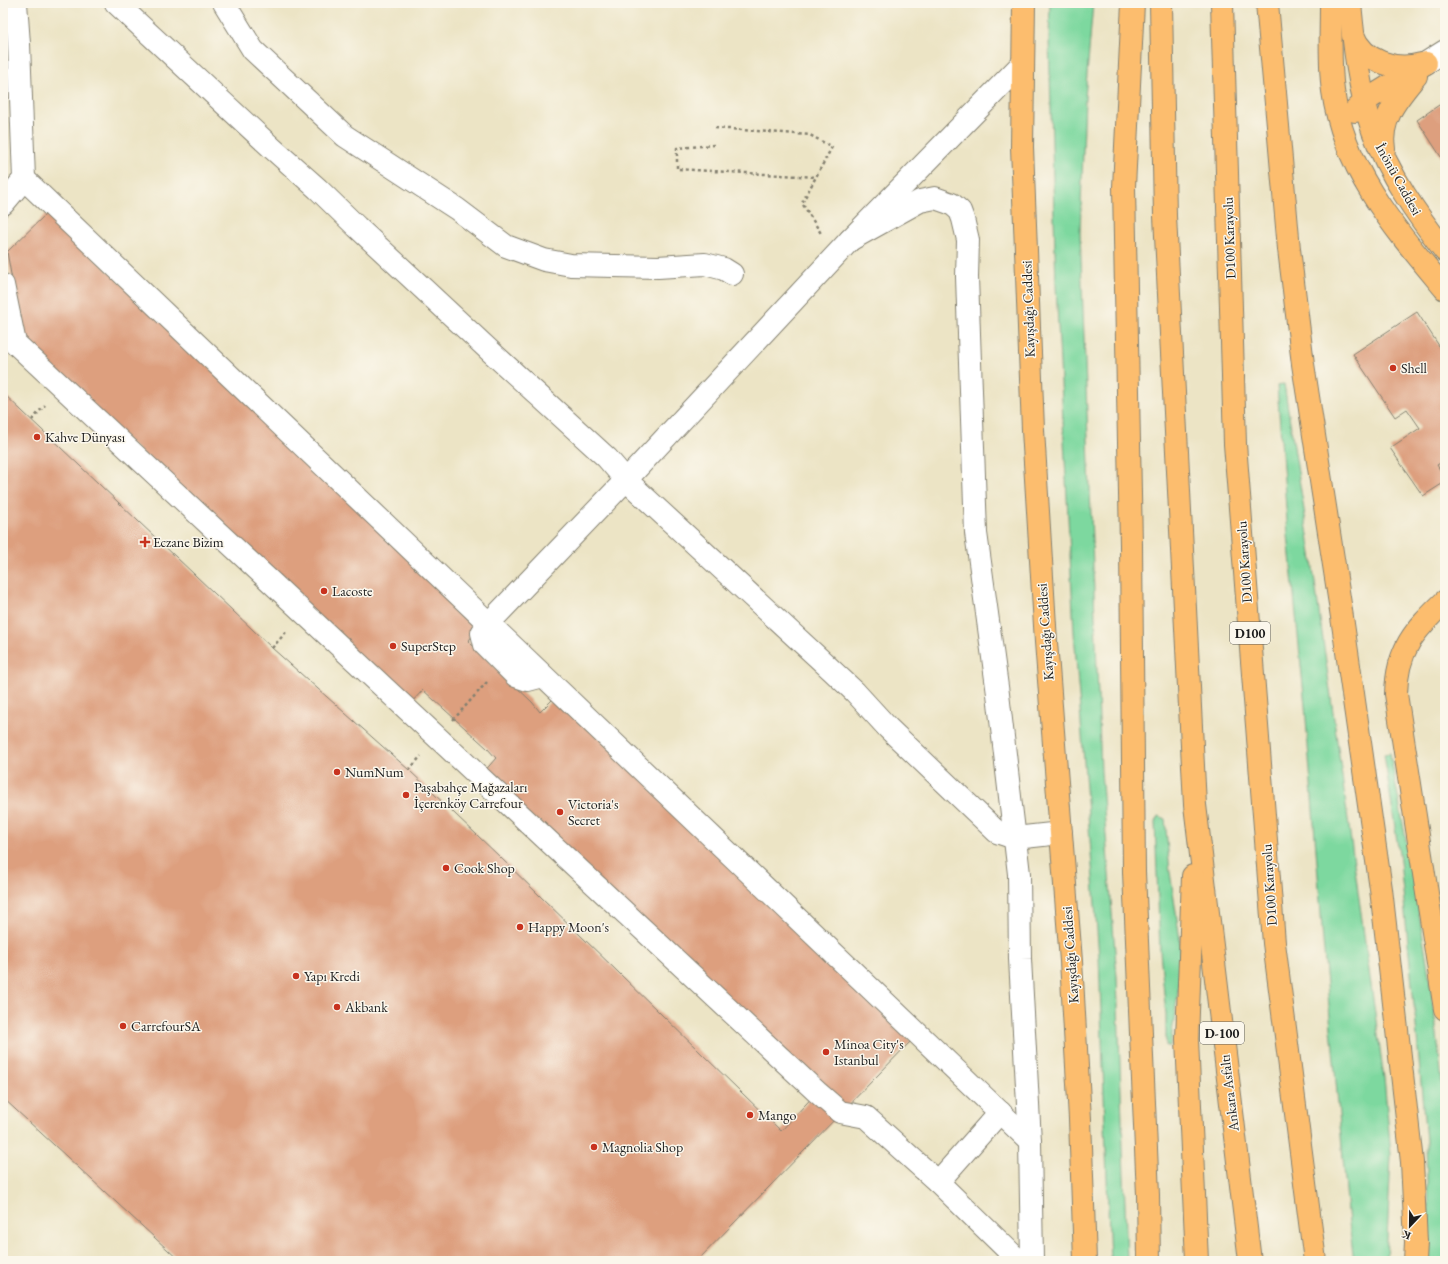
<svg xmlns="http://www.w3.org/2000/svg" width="1448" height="1264" font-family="'EB Garamond',serif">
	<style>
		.green { fill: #7dd89f; stroke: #4c7a5e }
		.building { fill: #dd9f7e }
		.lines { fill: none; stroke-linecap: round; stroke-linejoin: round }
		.minor-casing { stroke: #848070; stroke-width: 24 }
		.major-casing { stroke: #848070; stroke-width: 24 }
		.highway-casing { stroke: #848070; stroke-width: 24 }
		.path { stroke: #848070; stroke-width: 2.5; stroke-dasharray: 3 3; stroke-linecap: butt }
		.minor { stroke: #fff; stroke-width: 22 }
		.major { stroke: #fcbd6e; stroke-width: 22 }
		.highway { stroke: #fcbd6e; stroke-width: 22 }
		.poi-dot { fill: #c8321e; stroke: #fbf7ec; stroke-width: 1.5 }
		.labels { text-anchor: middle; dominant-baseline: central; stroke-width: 3; stroke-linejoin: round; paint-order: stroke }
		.shield { fill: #fbf7ec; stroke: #5f5e5a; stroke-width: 1 }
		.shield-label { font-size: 13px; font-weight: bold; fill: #1c1c1c }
		.street-label { font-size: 14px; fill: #1c1c1c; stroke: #fbf7ec }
		.poi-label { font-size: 14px; fill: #1c1c1c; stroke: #fbf7ec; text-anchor: start }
	</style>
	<rect width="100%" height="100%" fill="#fbf7ec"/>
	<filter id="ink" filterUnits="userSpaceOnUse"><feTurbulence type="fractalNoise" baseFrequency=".025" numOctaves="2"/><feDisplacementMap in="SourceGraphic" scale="8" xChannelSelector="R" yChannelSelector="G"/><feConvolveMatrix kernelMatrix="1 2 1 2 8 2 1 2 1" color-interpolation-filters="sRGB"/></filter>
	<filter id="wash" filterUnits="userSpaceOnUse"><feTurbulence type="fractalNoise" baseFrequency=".012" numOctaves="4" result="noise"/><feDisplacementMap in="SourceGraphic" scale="16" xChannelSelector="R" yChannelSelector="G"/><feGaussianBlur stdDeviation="0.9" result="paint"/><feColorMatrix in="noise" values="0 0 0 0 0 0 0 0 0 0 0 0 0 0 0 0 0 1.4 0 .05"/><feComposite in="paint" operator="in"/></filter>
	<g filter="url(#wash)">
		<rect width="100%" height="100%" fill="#ece4c5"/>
		<g class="green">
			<path d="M1050,3H1093L1085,98L1080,233L1101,771L1117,977L1127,1261H1110L1099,957L1074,632L1056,286L1049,39Z"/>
			<path d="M1284,384L1311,554L1384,1078L1391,1155L1386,1261H1354L1349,1223L1323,941L1305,706L1288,535L1277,385Z"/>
			<path d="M1390,753C1409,859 1431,965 1441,1073C1447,1136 1445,1198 1445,1261H1427L1429,1251L1426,1141L1416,1026L1400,861L1384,754Z"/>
			<path d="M1158,816L1165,819L1170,872L1180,940L1179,985L1170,1047H1166V1015L1160,951L1155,822Z"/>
		</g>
		<g id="blocks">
			<g class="building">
				<path d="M1445,101V163L1417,120Z"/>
				<path d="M47,213L483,624L468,641L532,702L540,712L557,695L911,1041L697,1261H180L3,1098V393L272,648L409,770L500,857L781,1131L817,1092L483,773L496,758L487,748L423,690L408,706L23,341L7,252Z"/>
				<path d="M3,226L7,252H3Z"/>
				<path d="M1417,312L1445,355V460L1437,465L1445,478V482L1423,496L1390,448L1420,428L1407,409L1395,417L1353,354Z"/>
			</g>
		</g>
	</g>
	<g filter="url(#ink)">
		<use href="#blocks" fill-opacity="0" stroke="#848070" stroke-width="1"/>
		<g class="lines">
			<g class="minor-casing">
				<g id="minor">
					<path d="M116,3L272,148L318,189L357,227L489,350L607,458L626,480L824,663L855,692L888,728L997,832L1015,838L1061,833"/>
					<path d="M224,3L253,50L345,136L457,209L506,246L544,260L571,265L658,267L705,264L724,269L732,274"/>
					<path d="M1426,63L1445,51"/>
					<path d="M24,179L1030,1141"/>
					<path d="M3,204L24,179L19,44L16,3"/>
					<path d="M850,240L920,201L935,198L952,204L960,211L963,219L968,240L967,277L976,533L998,694L1019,874L1020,959L1030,1141L1032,1261"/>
					<path d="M3,285L15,343L817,1092L840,1112L866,1117L938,1182L1019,1261"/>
					<path d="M543,676L528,680L516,676L485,645L482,633L488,624L626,480L850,240L1023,63"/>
					<path d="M938,1182L1000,1112"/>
				</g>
			</g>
			<g class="major-casing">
				<g id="major">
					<path d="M1024,3L1022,147L1033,430L1046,642L1071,961L1080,1119L1085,1261"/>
					<path d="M1331,3C1331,32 1329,62 1333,91C1344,171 1396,230 1445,289"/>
					<path d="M1350,3C1354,46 1359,90 1373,131C1389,175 1417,215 1445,251"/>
					<path d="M1353,35C1363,62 1396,71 1421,64"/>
					<path d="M1355,111L1365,101L1426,63"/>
					<path d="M1384,149C1379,119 1398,98 1416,76"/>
				</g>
			</g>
			<g class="highway-casing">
				<g id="highway">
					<path d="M1133,3L1124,187L1131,545L1134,872L1148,1195L1149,1261"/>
					<path d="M1161,3L1165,216L1195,805L1250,1261"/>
					<path d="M1222,3L1235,444L1274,943L1315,1261"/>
					<path d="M1267,3L1289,249L1303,364L1342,617L1381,889L1412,1162L1416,1242L1415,1261"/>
					<path d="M1445,601C1414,631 1397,649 1396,694L1445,1009"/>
					<path d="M1193,876L1187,1039L1197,1261"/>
				</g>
			</g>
			<g class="path">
				<path d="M715,128L810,135L832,147L802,203L822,235"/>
				<path d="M714,145L677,148V169L816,177"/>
				<path d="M32,420L45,405"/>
				<path d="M272,648L287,631"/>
				<path d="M453,720L487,682"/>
				<path d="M409,770L421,756"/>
			</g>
			<use href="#minor" class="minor"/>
			<use href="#major" class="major"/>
			<use href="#highway" class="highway"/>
		</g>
	</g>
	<g class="poi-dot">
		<circle cx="1393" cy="368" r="4"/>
		<circle cx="37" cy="437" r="4"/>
		<path d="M143 536h4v4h4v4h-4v4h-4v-4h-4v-4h4z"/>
		<circle cx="324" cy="591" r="4"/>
		<circle cx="393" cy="646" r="4"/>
		<circle cx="337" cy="772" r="4"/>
		<circle cx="406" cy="795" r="4"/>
		<circle cx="560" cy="812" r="4"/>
		<circle cx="446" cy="868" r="4"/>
		<circle cx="520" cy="927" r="4"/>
		<circle cx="296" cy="976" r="4"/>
		<circle cx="337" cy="1007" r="4"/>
		<circle cx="123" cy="1026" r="4"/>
		<circle cx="826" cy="1052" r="4"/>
		<circle cx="750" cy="1115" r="4"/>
		<circle cx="594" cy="1147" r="4"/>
	</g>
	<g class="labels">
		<g class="shield">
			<rect x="1230" y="622" width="40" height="22" rx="3"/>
			<rect x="1200" y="1022" width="44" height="22" rx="3"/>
		</g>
		<g class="shield-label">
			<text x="1250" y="633">D100</text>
			<text x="1222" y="1033">D-100</text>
		</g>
		<g class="street-label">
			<text transform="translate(1399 179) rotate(61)">İnönü Caddesi</text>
			<text transform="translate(1229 238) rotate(-92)">D100 Karayolu</text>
			<text transform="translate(1028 309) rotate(-92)">Kayışdağı Caddesi</text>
			<text transform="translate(1244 562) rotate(-94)">D100 Karayolu</text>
			<text transform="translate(1045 632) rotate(-94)">Kayışdağı Caddesi</text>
			<text transform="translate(1269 885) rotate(-94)">D100 Karayolu</text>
			<text transform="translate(1070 955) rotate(-94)">Kayışdağı Caddesi</text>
			<text transform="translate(1229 1093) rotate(-97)">Ankara Asfaltı</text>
		</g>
		<g class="poi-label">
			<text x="1401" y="368">Shell</text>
			<text x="45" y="437">Kahve Dünyası</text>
			<text x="153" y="542">Eczane Bizim</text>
			<text x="332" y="591">Lacoste</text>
			<text x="401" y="646">SuperStep</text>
			<text x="345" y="772">NumNum</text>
			<text x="414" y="787">Paşabahçe Mağazaları<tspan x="414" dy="16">İçerenköy Carrefour</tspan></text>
			<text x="568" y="804">Victoria's<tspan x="568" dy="16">Secret</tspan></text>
			<text x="454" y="868">Cook Shop</text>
			<text x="528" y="927">Happy Moon's</text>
			<text x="304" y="976">Yapı Kredi</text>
			<text x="345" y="1007">Akbank</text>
			<text x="131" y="1026">CarrefourSA</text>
			<text x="834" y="1044">Minoa City's<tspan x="834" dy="16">Istanbul</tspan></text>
			<text x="758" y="1115">Mango</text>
			<text x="602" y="1147">Magnolia Shop</text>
		</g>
	</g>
	<rect width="1448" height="1264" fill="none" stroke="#fbf7ec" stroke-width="16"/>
	<g transform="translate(1410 1226) rotate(202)" stroke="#fbf7ec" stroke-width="3" paint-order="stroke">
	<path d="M0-3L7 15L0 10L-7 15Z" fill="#1c1c1c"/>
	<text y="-6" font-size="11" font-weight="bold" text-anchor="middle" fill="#1c1c1c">K</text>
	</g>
</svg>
